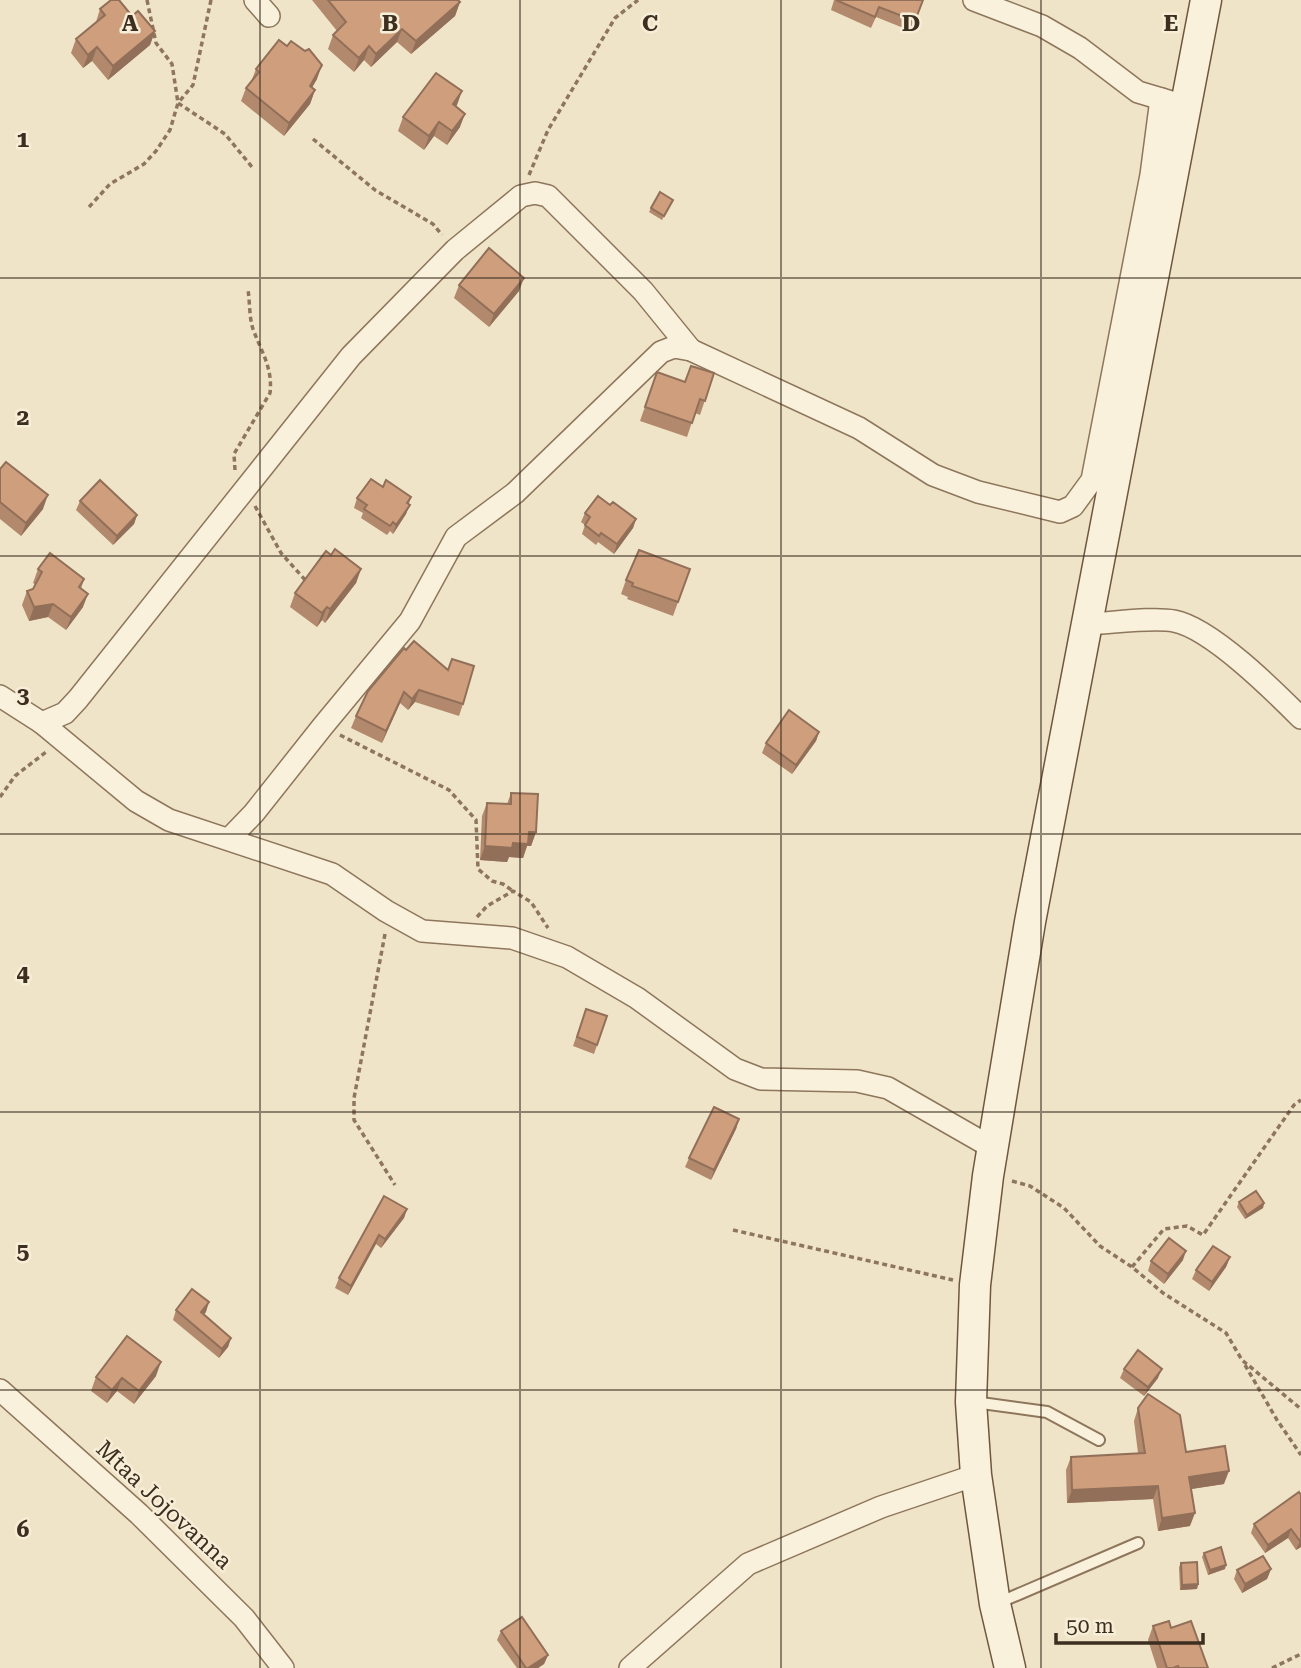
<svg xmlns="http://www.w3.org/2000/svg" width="1301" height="1668" font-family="'Roboto Serif',serif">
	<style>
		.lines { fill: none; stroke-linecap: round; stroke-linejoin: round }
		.lane-casing { stroke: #8d765c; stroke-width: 14 }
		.street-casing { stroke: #8d765c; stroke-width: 24 }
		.secondary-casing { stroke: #6f573f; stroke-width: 33 }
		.path { stroke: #8d765c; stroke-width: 3.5; stroke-dasharray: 5 3.5; stroke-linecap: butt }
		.lane { stroke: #faf1dc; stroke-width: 10 }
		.street { stroke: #faf1dc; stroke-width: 21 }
		.secondary { stroke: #faf1dc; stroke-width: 30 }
		.wall { fill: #b2896c }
		.shaded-wall { fill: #916f58 }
		.building { fill: #cf9f7d; stroke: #916f58; stroke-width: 2 }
		.grid { fill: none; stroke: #3d2e20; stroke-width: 2; stroke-opacity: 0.55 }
		.labels { text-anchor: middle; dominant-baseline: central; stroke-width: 5; stroke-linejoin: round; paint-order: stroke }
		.street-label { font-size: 23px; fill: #3d2e20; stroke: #f7eed8 }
		.grid-label { font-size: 23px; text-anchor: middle; font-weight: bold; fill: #3d2e20; stroke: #f7eed8; stroke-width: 5; stroke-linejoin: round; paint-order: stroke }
	</style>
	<rect width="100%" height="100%" fill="#f0e4c8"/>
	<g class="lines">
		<g class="lane-casing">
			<g id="lane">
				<path d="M974,1402L1047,1412L1099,1440"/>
				<path d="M998,1603L1138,1543"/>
			</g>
		</g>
		<g class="street-casing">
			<g id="street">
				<path d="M255,0L269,16"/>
				<path d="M974,0L1042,26L1080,48L1138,92L1175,103"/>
				<path d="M1088,624C1112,623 1153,617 1174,621C1211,628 1274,691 1301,718"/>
				<path d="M0,696L42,723L136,801L169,820L332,874L386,911L422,931L512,938L567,957L637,998L735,1069L761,1079L857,1081L888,1088L991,1147"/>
				<path d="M42,723L65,713L78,699L351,356L455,250L521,196L535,193L548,196L643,291L691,350"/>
				<path d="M229,839L254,813L323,726L410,621L456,537L515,493L661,352L674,347L691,350L859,428L933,475L978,492L1060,512L1073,506L1092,480L1151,175L1161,99"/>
				<path d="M0,1390L139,1514L244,1618L283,1668"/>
				<path d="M630,1668L748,1564L881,1507L976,1475"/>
			</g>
		</g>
		<g class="secondary-casing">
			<path id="secondary" d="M1010,1668L995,1604L976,1475L971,1402L975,1285L988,1176L1030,922L1206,0"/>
		</g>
		<g class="path">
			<path d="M211,0L193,85L178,103L225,134L252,167"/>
			<path d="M313,139L375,190L433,224L442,235"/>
			<path d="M529,175L548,130L615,18L638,0"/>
			<path d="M89,207L110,184L144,164L156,151L170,130L178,103L172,64L156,43L147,0"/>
			<path d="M235,470L234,454L270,393C273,368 261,351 253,329C249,317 250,302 248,290"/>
			<path d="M255,506L281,553L307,582"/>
			<path d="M340,735L449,790L476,820L478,869L492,881L503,884L513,891"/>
			<path d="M0,797L15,776L46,752"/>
			<path d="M477,917L487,906L513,891L531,902L548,928"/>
			<path d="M385,934L354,1098V1120L395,1185"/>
			<path d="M1012,1181L1030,1186L1064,1208L1100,1246L1132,1267L1163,1293L1226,1333L1242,1360L1301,1409"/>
			<path d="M733,1230L953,1280"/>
			<path d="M1132,1267L1164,1229L1187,1226L1203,1235L1294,1105L1301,1100"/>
			<path d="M1245,1365L1277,1420L1301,1455"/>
			<path d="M1272,1668L1301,1654"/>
		</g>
		<use href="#lane" class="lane"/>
		<use href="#street" class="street"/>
		<use href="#secondary" class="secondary"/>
	</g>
	<g class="wall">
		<path d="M312,0H458L460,2L455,16L411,54L397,42L371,67L364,60L354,72L328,49L333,35L337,31Z"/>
		<path d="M834,0H923L911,31L876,17L871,28L831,10Z"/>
		<path d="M100,9L132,16L155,31L150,45L108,80L92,61L83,68L71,53L76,39L96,22Z"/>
		<path d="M256,69L317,79L312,87L315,90L310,104L284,136L241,101L246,88L251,82Z"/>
		<path d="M462,91L456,106L460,127L447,145L434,136L424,150L398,131L403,117Z"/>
		<path d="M673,200L662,220L649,212L651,208Z"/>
		<path d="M459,285L519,291L489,327L454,298Z"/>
		<path d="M657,372L685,382L714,373L700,415L695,413L687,437L640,421Z"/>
		<path d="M0,469L43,509L21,536L0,519Z"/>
		<path d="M383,487L411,497L406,514L393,534L390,531L387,535L361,518L363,513L354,508L357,498Z"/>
		<path d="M80,501L137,515L134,524L113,545L76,510Z"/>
		<path d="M610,505L636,519L633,528L614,554L598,542L596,545L582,534L585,525L581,522L585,513Z"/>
		<path d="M331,555L361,569L356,583L325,623L322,620L317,627L290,607L295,593Z"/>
		<path d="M38,569L84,579L81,589L83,607L66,630L48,617L29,621L22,605L27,591L33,589L36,585L33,583Z"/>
		<path d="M690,569L673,616L627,599L628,597L621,594L626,580Z"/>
		<path d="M406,650L448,670L452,659L463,704L459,716L415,702L408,710L400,703L382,743L351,728L356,716Z"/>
		<path d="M819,732L816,741L792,774L762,753L766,743Z"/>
		<path d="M511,793L536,832L531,846H527L523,858L509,857L507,862L480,860L482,816L487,803L507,804Z"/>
		<path d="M586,1009L607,1016L594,1054L573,1046Z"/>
		<path d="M739,1119L736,1129L711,1180L685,1167L689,1158Z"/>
		<path d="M384,1196L407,1209L404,1218L381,1248L376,1244L348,1295L335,1288L339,1278Z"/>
		<path d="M1239,1202L1264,1203L1263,1208L1245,1219L1237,1207Z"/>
		<path d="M1230,1257L1226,1267L1209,1291L1192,1279L1196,1270Z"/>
		<path d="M1183,1260L1164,1284L1148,1271L1151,1261Z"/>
		<path d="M176,1310L206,1312L204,1314L231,1338L228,1347L219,1358L173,1320Z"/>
		<path d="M1124,1369L1158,1378L1144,1396L1120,1378Z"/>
		<path d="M156,1376L134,1404L117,1391L107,1403L91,1391L96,1377Z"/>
		<path d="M1138,1408L1186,1452L1224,1484L1191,1489L1190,1526L1158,1531L1153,1499L1067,1503L1066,1470L1071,1457L1138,1453L1134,1421Z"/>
		<path d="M1301,1495V1547L1296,1550L1288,1538L1265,1553L1251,1533L1254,1524Z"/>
		<path d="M1204,1553L1225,1569L1208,1575L1202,1557Z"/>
		<path d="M1181,1563L1198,1584L1197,1589L1180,1590L1179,1567Z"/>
		<path d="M1271,1569L1267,1579L1242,1593L1234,1579L1237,1570Z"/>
		<path d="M1153,1626L1171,1628L1208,1668H1157L1148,1640Z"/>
		<path d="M501,1631L548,1655L544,1664L538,1668H517L497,1640Z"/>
	</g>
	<g class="shaded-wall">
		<path d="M460,2L455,16L411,54L416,41Z"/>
		<path d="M402,29L397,42L371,67L376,54Z"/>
		<path d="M155,31L150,45L108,80L113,66Z"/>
		<path d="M369,46L364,60L354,72L359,58Z"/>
		<path d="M97,47L92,61L83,68L88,55Z"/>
		<path d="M322,65L317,79L305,100L310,86Z"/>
		<path d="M315,90L310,104L284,136L289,123Z"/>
		<path d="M462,91L457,105L448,117L453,104Z"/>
		<path d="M465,114L460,127L447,145L452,131Z"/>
		<path d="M439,122L434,136L424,150L429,136Z"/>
		<path d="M524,278L519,291L489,327L494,314Z"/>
		<path d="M48,495L43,509L21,536L26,523Z"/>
		<path d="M410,505L406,514L393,534L396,525Z"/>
		<path d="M137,515L134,524L113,545L117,536Z"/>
		<path d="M636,519L633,528L614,554L617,544Z"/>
		<path d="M361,569L356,583L325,623L330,609Z"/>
		<path d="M88,594L83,607L66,630L71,617Z"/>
		<path d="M53,604L48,617L29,621L34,607Z"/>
		<path d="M327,607L322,620L317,627L322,613Z"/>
		<path d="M419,690L415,702L408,710L412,699Z"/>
		<path d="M404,692L400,703L382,743L386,731Z"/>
		<path d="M819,732L816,741L792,774L796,765Z"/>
		<path d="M529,832H536L531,846H527L523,858L509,857L507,862L480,860L485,846L513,843Z"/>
		<path d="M739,1119L736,1129L711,1180L714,1170Z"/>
		<path d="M1264,1203L1263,1208L1245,1219L1247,1215Z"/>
		<path d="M407,1209L404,1218L381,1248L385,1239Z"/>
		<path d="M379,1235L376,1244L348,1295L351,1286Z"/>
		<path d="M1186,1251L1183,1260L1164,1284L1168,1274Z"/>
		<path d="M1230,1257L1226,1267L1209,1291L1212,1282Z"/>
		<path d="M209,1302L206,1312L198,1321L201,1312Z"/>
		<path d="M231,1338L228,1347L219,1358L222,1349Z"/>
		<path d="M161,1362L156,1376L134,1404L139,1391Z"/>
		<path d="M1162,1369L1158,1378L1144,1396L1148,1387Z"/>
		<path d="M122,1378L117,1391L107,1403L112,1390Z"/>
		<path d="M1229,1471L1224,1484L1185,1490L1189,1477Z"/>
		<path d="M1158,1486L1153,1499L1067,1503L1072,1490Z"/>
		<path d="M1195,1513L1190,1526L1158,1531L1162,1518Z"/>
		<path d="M1291,1529L1288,1538L1265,1553L1268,1545Z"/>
		<path d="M1301,1540V1547L1296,1550L1300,1541Z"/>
		<path d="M1226,1565L1225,1569L1208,1575L1210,1570Z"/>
		<path d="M1271,1569L1267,1579L1242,1593L1245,1584Z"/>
		<path d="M1198,1584L1197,1589L1180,1590L1182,1585Z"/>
		<path d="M548,1655L544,1664L538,1668H528Z"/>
	</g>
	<g class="building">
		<path d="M111,0H119L132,16L138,11L155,31L113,66L97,47L88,55L76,39L105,15L100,9Z"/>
		<path d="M328,0H458L460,2L416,41L402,29L376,54L369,46L359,58L333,35L346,22Z"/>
		<path d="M836,0H923L915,21L879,7L875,17Z"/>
		<path d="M279,40L287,46L291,41L305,51L309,49L322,65L310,86L315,90L289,123L246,88L259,72L256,69Z"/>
		<path d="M436,73L462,91L453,104L465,114L452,131L439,122L429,136L403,117Z"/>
		<path d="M660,192L673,200L664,216L651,208Z"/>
		<path d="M489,248L524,278L494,314L459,285Z"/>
		<path d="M691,366L714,373L705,401L700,399L692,423L645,407L657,372L685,382Z"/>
		<path d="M6,462L48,495L26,523L0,502V469Z"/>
		<path d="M371,479L383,487L386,480L411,497L407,503L410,505L396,525L393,522L390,526L364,509L367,505L357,498Z"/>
		<path d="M100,480L137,515L117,536L80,501Z"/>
		<path d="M598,496L610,505L613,502L636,519L617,544L601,533L599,536L585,525L590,517L585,513Z"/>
		<path d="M335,549L361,569L330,609L327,607L322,613L295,593L326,551L331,555Z"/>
		<path d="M639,550L690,569L678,602L632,586L633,583L626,580Z"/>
		<path d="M50,553L84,579L79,587L88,594L71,617L53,604L34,607L27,591L33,589L42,572L38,569Z"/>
		<path d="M414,641L448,670L452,659L474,666L463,704L419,690L412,699L404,692L386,731L356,716L368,691L404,648L406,650Z"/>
		<path d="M789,710L819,732L796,765L766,743Z"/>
		<path d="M511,793L538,794L536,832H529L528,844L513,843L512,848L485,846L487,803L511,804Z"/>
		<path d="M586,1009L607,1016L597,1045L577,1037Z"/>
		<path d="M714,1107L739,1119L714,1170L689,1158Z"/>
		<path d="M1256,1191L1264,1203L1247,1215L1239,1202Z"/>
		<path d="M384,1196L407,1209L385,1239L379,1235L351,1286L339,1278Z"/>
		<path d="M1169,1238L1186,1251L1168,1274L1151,1261Z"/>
		<path d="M1213,1246L1230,1257L1212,1282L1196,1270Z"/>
		<path d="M192,1289L209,1302L201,1312L231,1338L222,1349L176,1310Z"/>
		<path d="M127,1336L161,1362L139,1391L122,1378L112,1390L96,1377Z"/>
		<path d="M1138,1350L1162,1369L1148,1387L1124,1369Z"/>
		<path d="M1148,1394L1180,1415L1186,1452L1225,1446L1229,1471L1189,1477L1195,1513L1162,1518L1158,1486L1072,1490L1071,1457L1145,1453L1138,1408Z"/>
		<path d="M1299,1492L1301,1495V1540L1300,1541L1291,1529L1268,1545L1254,1524Z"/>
		<path d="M1221,1547L1226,1565L1210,1570L1204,1553Z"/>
		<path d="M1263,1556L1271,1569L1245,1584L1237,1570Z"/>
		<path d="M1197,1562L1198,1584L1182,1585L1181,1563Z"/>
		<path d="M522,1617L548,1655L528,1668H526L501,1631Z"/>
		<path d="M1169,1621L1171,1628L1191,1621L1208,1668H1179L1178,1666L1173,1668H1167L1153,1626Z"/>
	</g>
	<path class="grid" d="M260,0V1668M520,0V1668M781,0V1668M1041,0V1668M0,278H1301M0,556H1301M0,834H1301M0,1112H1301M0,1390H1301"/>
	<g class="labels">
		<g class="street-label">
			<text transform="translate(164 1505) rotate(43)">Mtaa Jojovanna</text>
		</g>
	</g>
	<g class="grid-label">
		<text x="130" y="31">A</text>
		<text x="390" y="31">B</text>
		<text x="650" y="31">C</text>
		<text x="911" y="31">D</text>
		<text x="1171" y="31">E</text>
		<text x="23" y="147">1</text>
		<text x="23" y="425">2</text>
		<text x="23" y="703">3</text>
		<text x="23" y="981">4</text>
		<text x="23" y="1259">5</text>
		<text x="23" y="1537">6</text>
	</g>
	<path d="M1056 1633v10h147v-10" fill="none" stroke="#3d2e20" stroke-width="3.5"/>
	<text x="1066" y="1633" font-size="21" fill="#3d2e20" stroke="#f7eed8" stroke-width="5" paint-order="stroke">50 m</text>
</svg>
